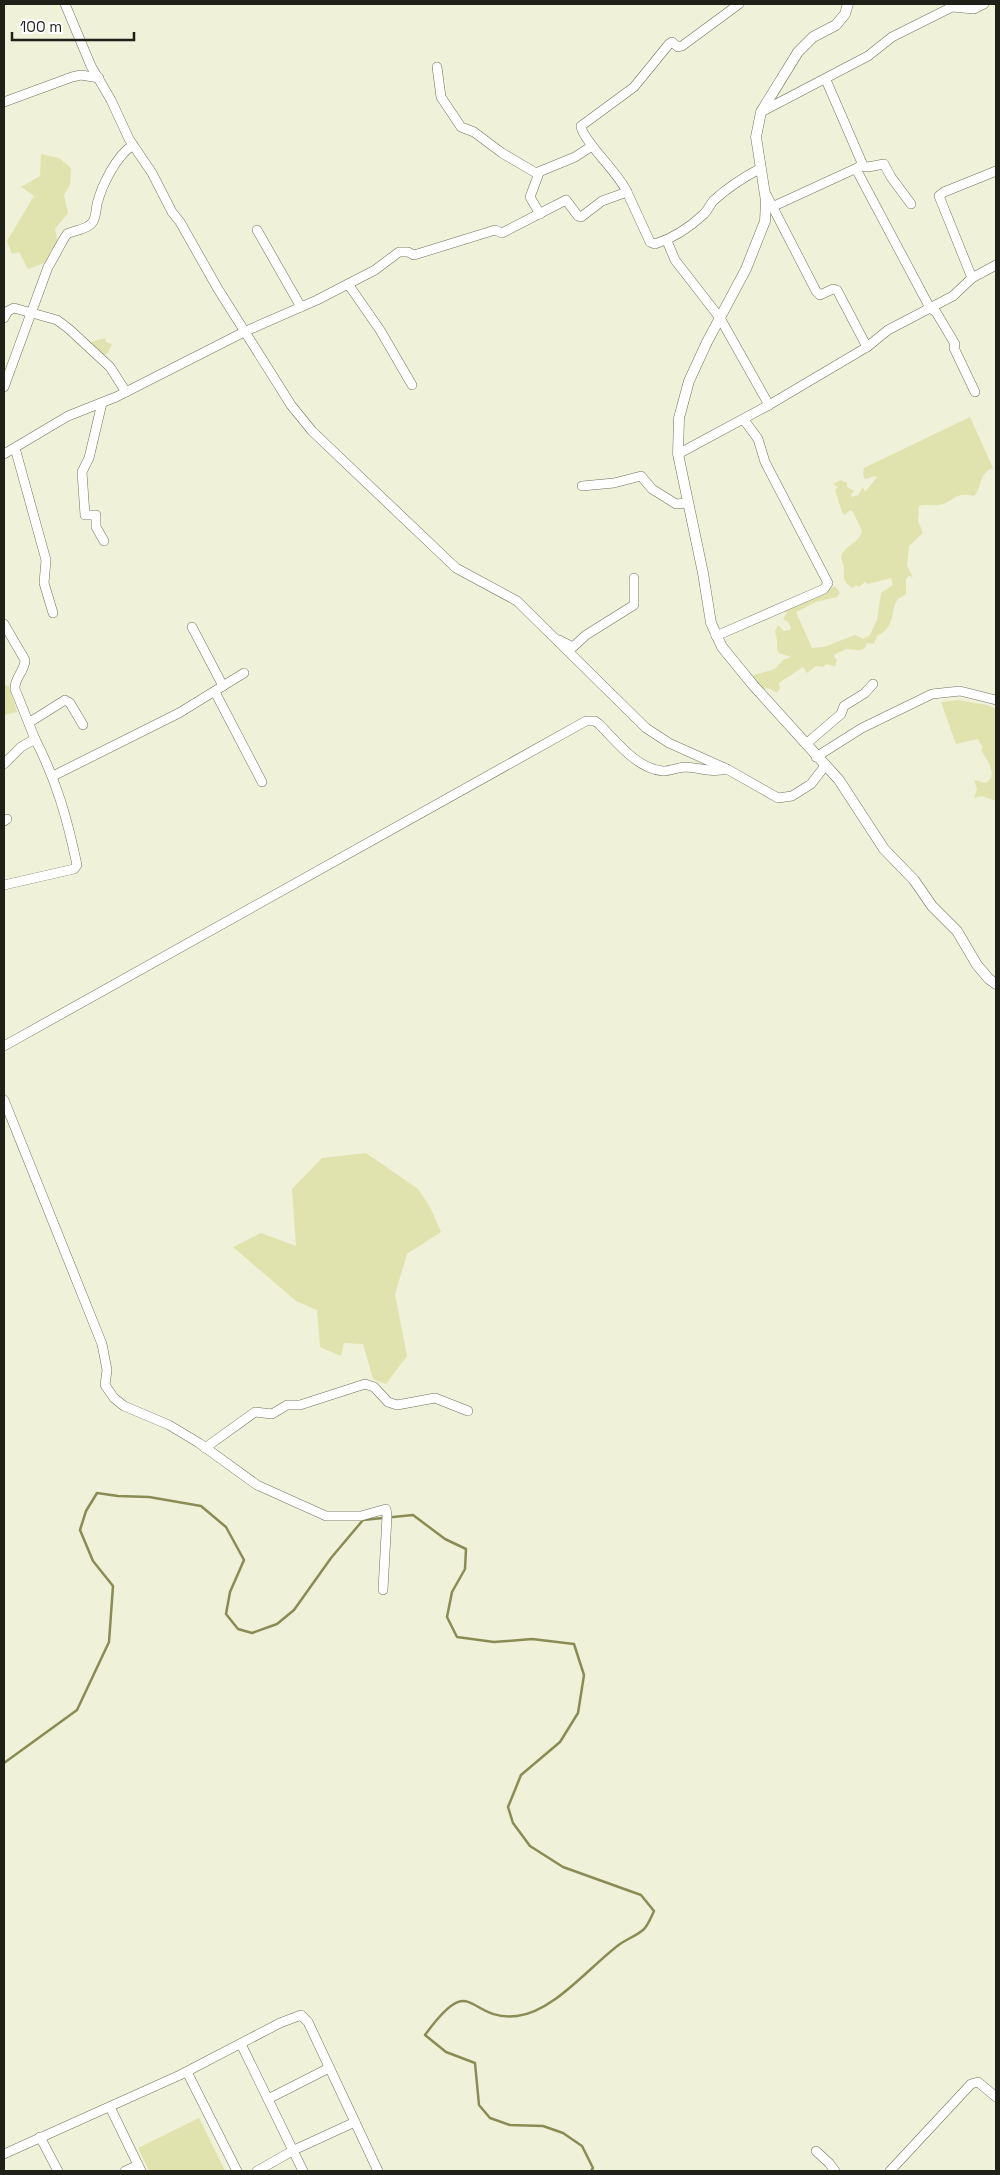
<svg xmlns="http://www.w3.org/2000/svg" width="1000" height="2175" font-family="'Space Grotesk',sans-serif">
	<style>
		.green { fill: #e1e3af }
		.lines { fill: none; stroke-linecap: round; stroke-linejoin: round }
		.stream { stroke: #8b8c55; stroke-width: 2.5 }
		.minor-casing { stroke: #72735d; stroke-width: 10 }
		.tertiary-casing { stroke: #72735d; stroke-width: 11 }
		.minor { stroke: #fff; stroke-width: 9 }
		.tertiary { stroke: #fff; stroke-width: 10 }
	</style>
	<rect width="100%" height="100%" fill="#eff1d8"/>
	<g class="green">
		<path d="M41,154L59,158L71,168L70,185L64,195L68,213L55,229L59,247L47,262L28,269L19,252L12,254L7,241L34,196L21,187L40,176Z"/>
		<path d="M105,338L106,342L112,344L107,354L98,356L99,350L93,349L88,343Z"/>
		<path d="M970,417L993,468C977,474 983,488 974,496C954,491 954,502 939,505C932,506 925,504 919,506L918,521L923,533L909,546L907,566L913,577L909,576L906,579V594C904,596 901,597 899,598C889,608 898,626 877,636L874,644L867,643C863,655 854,648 846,649L835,654L834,657L837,660L835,666L826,664L823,667L816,666L807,673L803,667L779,683L780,688L777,693L768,688L760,690L747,677L775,669L783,660L791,657L779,653L777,650V640L775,631L778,625L784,631L790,630L791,627L788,622L783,619L787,613L785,608L835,586L840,593L837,597L816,602L796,612L812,648L824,647L852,636L856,635L863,639L870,635L877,620L881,593L893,585L891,578L868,584L865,582L859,587L856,585L853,588C844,583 843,578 844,568C844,564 841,560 841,556C848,542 858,545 862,531L853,512L850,510L845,515L842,512L835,490L838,487L833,484L841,480L847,483V487L855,491L851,494L852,497L858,495L863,487L865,492L877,477L875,476L865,479L863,474L864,468Z"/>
		<path d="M4,685L9,686L17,712L4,715Z"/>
		<path d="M958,700L987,705L996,709V801L982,796L974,798L977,789L974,780L986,783L991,778L992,773L989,763L981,750L983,748L978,739L956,744L941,702Z"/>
		<path d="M366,1153L418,1189L430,1207L441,1232L407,1254L395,1294L407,1356L386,1384L373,1379L363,1344L344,1343L341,1356L320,1347L317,1310L296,1301L233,1247L261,1233L296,1246L292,1189L322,1158Z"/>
		<path d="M199,2118L225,2171H149L138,2148Z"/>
	</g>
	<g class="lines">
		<path class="stream" d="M4,1763L77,1710L109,1642L113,1586L93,1561L80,1530L86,1511L97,1493L118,1496L149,1497L201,1506L226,1527L244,1560L230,1592L226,1614L238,1629L252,1633L277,1624L294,1610L331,1558L363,1520L413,1515L445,1539L466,1549L465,1569L452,1592L447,1617L457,1637L494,1642L532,1639L574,1644L584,1675L578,1713L560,1742L521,1775L508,1807L513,1823L530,1846L563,1867L641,1895L654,1911C651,1917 648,1926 643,1930C636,1936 627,1939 620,1944C591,1965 554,2012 517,2016C466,2022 474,1968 425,2035L446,2052L475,2063L479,2105L490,2118L510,2125L543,2126L563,2133L582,2146L593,2168L591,2171"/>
		<g class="minor-casing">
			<g id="minor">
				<path d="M65,4L91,66L111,100L129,139L152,173L172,212L180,222L218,289L291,405L312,431L456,568L517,601L646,728L669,743L727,769L778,798L792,796L811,784L825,766"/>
				<path d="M437,67L441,97L461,127L474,132L502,153L536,173L575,157L592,146"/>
				<path d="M4,102L72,77L81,75L99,78"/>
				<path d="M761,112L868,56L892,37L952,7L974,9L984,4"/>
				<path d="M861,166L868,167L884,164L891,177L911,204"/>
				<path d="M856,169L930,308L936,312L955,344L954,348L975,392"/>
				<path d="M539,173L530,197L540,214"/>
				<path d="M627,192C619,173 582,140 581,126L634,87L669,44L672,42L678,47L682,46L739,4"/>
				<path d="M766,194L816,291L820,295L833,289L837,290L867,347"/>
				<path d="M772,207L859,167L862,163L826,80"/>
				<path d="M257,230L301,307"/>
				<path d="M667,241L675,260L720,318L769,405"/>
				<path d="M972,278L939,196L944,192L996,171"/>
				<path d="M348,284L380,330L412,385"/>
				<path d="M4,318L8,311L14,308L57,320L69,329L110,367L126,392"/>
				<path d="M4,387L48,267C51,263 65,235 67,234C75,230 86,230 92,223C96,218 96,210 97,204C102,185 116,156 133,145"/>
				<path d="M102,403L89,458L82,472L85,515H96V527L104,541"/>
				<path d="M15,448L46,560L44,583L53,613"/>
				<path d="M4,454L68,416L116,397L246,331L317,300L375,270L399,252H408L414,255L495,230L502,233L566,200L578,216L581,217L602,201L627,192L650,242L655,244C674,238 690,227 704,214C708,210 710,205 713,201C727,188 744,177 761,168"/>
				<path d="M678,454L769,405L867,347L888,330L953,296L972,278L996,265"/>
				<path d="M582,486L614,483L641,476L652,489L676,504L687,503"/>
				<path d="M4,624L25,660C25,671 14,678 15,689L35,739"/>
				<path d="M192,627L223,686"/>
				<path d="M716,636L824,589L828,583L765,462L758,439L744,420"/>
				<path d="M559,640L573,647L586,635L634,605V578"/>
				<path d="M215,692L262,782"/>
				<path d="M30,722L65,700L70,703L83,725"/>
				<path d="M806,744L841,714L844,706L865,693L873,684"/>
				<path d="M816,757L862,728L932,694L960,691L996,700"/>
				<path d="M4,764L21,747L35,739C57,782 67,818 77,865L74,869L4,885"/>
				<path d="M53,776L179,713L244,673"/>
				<path d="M4,821L7,819"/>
				<path d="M4,1046L586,721H595L599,724C616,741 637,769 663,771C671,771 678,767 686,767C701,768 712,773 727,769"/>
				<path d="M4,1100L102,1344L107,1370L105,1385L114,1398L124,1406L169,1425L199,1443L257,1485L326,1516H361L386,1509L387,1516L383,1590"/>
				<path d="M205,1448L255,1412L272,1414L287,1405H300L365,1384L374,1387L388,1402L397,1405L435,1398L468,1411"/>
				<path d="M241,2044L303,2171"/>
				<path d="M187,2072L237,2171"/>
				<path d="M268,2099L329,2068"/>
				<path d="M110,2107L141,2171"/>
				<path d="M40,2137L58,2171"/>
				<path d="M816,2151L829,2163L835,2171"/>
				<path d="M4,2154L180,2075L280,2023L301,2015L308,2022L378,2171"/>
				<path d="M125,2171L138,2165"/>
				<path d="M257,2171L294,2150L355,2122"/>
				<path d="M890,2171L971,2084L978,2082L996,2097"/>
			</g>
		</g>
		<g class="tertiary-casing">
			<path id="tertiary" d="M848,4L845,14L836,25L813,37L798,52L761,112L756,137L766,201L765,221L746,269L707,342L689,381L679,418L678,454L703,573L711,623L722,647L753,685L839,780L884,849L914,880L932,906L957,931L977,965L989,979L996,984"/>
		</g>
		<use href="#minor" class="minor"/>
		<use href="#tertiary" class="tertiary"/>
	</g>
	<rect width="1000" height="2175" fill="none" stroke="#1f2017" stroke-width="10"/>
	<path d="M12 32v8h122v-8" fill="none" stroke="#1f2017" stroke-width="2.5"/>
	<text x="20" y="32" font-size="15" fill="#1f2017" stroke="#ffffff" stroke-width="4" paint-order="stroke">100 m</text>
</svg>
